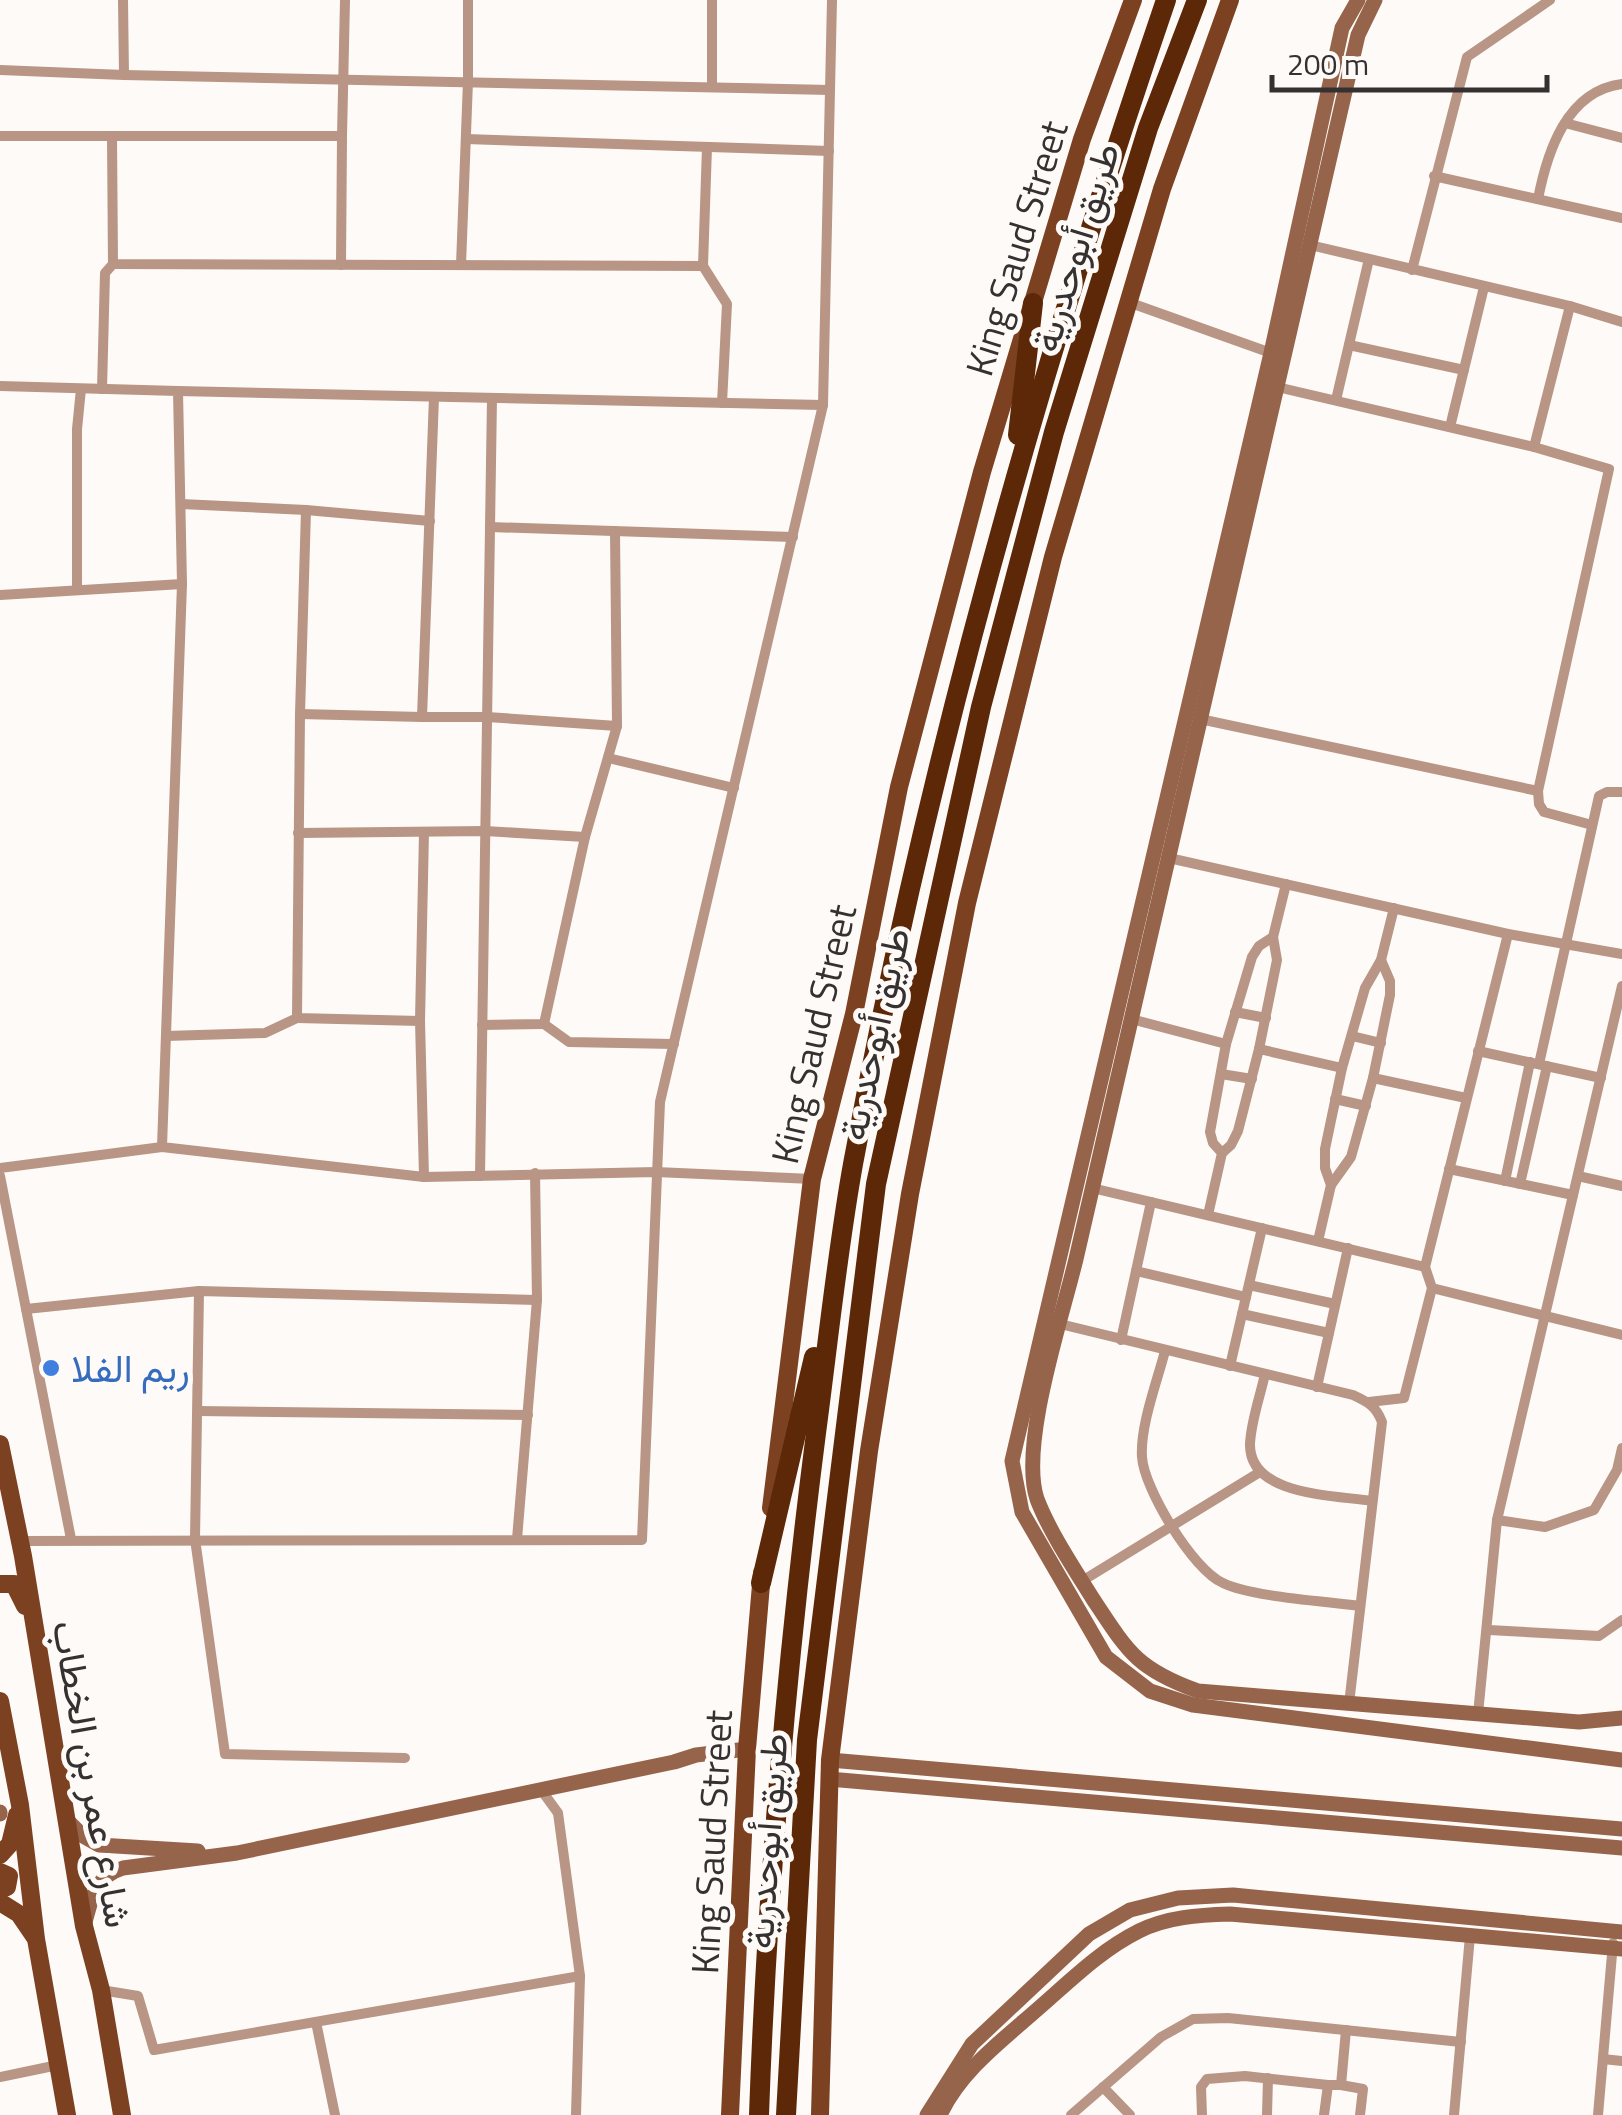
<svg xmlns="http://www.w3.org/2000/svg" width="1622" height="2115" font-family="'Titillium Web',Vazirmatn,sans-serif">
	<style>
		.lines { fill: none; stroke-linecap: round; stroke-linejoin: round }
		.street { stroke: #b89584; stroke-width: 10 }
		.secondary { stroke: #96644b; stroke-width: 15 }
		.primary { stroke: #7c4121; stroke-width: 18 }
		.highway { stroke: #5d2807; stroke-width: 20 }
		.shop-dot { fill: #3f7fe0; stroke: #fefaf8; stroke-width: 4 }
		.labels { text-anchor: middle; dominant-baseline: central; stroke-width: 10; stroke-linejoin: round; paint-order: stroke }
		.street-label { font-size: 38px; fill: #353130; stroke: #fefaf8 }
		.shop-label { font-size: 38px; fill: #366cbe; stroke: #fefaf8; text-anchor: start }
	</style>
	<rect width="100%" height="100%" fill="#fefaf8"/>
	<g class="lines">
		<g class="street">
			<path d="M123,0L124,75"/>
			<path d="M712,0V87"/>
			<path d="M0,70L124,75L830,90"/>
			<path d="M1565,123L1622,138"/>
			<path d="M0,136H342L345,0"/>
			<path d="M112,136L113,264L703,266L707,147"/>
			<path d="M466,139L829,151"/>
			<path d="M1434,176L1622,218"/>
			<path d="M1538,199C1547,153 1566,91 1622,84"/>
			<path d="M1310,245L1570,306L1622,322"/>
			<path d="M341,265L342,136"/>
			<path d="M461,265L468,81V0"/>
			<path d="M703,266L727,304L722,403"/>
			<path d="M1412,270L1467,57L1550,0"/>
			<path d="M1128,302L1271,353"/>
			<path d="M1349,345L1464,370"/>
			<path d="M0,386L178,391L182,584L162,1147L424,1177L656,1172L812,1179"/>
			<path d="M102,389L105,273L113,264"/>
			<path d="M178,391L823,405"/>
			<path d="M434,397L422,717H487L617,726"/>
			<path d="M1336,400L1369,259"/>
			<path d="M1450,427L1484,287"/>
			<path d="M1534,447L1570,306"/>
			<path d="M181,504L306,510"/>
			<path d="M490,527L793,537"/>
			<path d="M77,590V429L81,389"/>
			<path d="M0,595L182,584"/>
			<path d="M300,714L422,717"/>
			<path d="M1200,719L1538,791L1609,469L1534,447L1277,387"/>
			<path d="M608,758L734,788"/>
			<path d="M1538,791L1539,804L1544,812L1592,825"/>
			<path d="M298,833L485,831L585,837"/>
			<path d="M1508,934L1622,954"/>
			<path d="M1235,1012L1266,1018"/>
			<path d="M1131,1019L1226,1044"/>
			<path d="M420,1021L424,832"/>
			<path d="M544,1024L569,1042L674,1044"/>
			<path d="M482,1025L544,1024L585,837L617,726L615,531"/>
			<path d="M166,1036L265,1033L297,1018"/>
			<path d="M1352,1036L1381,1043"/>
			<path d="M1259,1049L1342,1068"/>
			<path d="M1478,1051L1601,1078"/>
			<path d="M1539,1064L1599,796L1607,792H1622"/>
			<path d="M1221,1074L1252,1079"/>
			<path d="M1373,1078L1466,1098"/>
			<path d="M1335,1099L1366,1106"/>
			<path d="M1222,1153L1231,1145L1238,1131L1259,1049L1277,960L1273,937"/>
			<path d="M0,1168L162,1147"/>
			<path d="M1449,1169L1573,1195"/>
			<path d="M0,1176L71,1539"/>
			<path d="M480,1176L492,398"/>
			<path d="M1578,1176L1622,1186"/>
			<path d="M424,1177L420,1021L297,1018L300,714L306,510L430,521"/>
			<path d="M1505,1181L1530,1062"/>
			<path d="M1520,1184L1547,1066"/>
			<path d="M1331,1185L1351,1157L1373,1078L1390,995V981L1381,960"/>
			<path d="M1092,1188L1425,1267L1508,934L1169,858"/>
			<path d="M1208,1215L1222,1153L1213,1143L1210,1132L1226,1044L1252,957L1259,946L1273,937L1286,884"/>
			<path d="M1318,1241L1331,1185L1325,1168V1149L1342,1068L1365,988L1381,960L1394,908"/>
			<path d="M1136,1271L1246,1297"/>
			<path d="M1249,1285L1335,1304"/>
			<path d="M1432,1288L1622,1335"/>
			<path d="M199,1291L195,1539L225,1754L405,1758"/>
			<path d="M26,1309L199,1291L537,1300"/>
			<path d="M1242,1314L1329,1333"/>
			<path d="M1060,1324L1353,1395C1368,1402 1376,1406 1382,1422L1349,1704"/>
			<path d="M1121,1340L1151,1202"/>
			<path d="M1165,1351C1157,1382 1140,1426 1142,1457C1144,1489 1193,1570 1223,1583C1252,1597 1324,1601 1360,1606"/>
			<path d="M1230,1366L1262,1228"/>
			<path d="M1265,1374C1260,1397 1251,1421 1250,1444C1249,1496 1334,1495 1372,1501"/>
			<path d="M1317,1387L1348,1248"/>
			<path d="M1369,1402L1404,1398L1432,1288L1425,1267"/>
			<path d="M198,1411L528,1415"/>
			<path d="M1497,1520L1545,1527L1594,1510L1617,1470L1622,1448"/>
			<path d="M517,1539L537,1300L535,1173"/>
			<path d="M19,1541L642,1540L660,1102L823,405L832,0"/>
			<path d="M1082,1581L1260,1472"/>
			<path d="M1489,1630L1599,1636L1622,1620"/>
			<path d="M1478,1714L1497,1520L1622,986"/>
			<path d="M542,1791L558,1813L580,1976L576,2115"/>
			<path d="M101,1990L138,1996L154,2050L580,1976"/>
			<path d="M316,2022L335,2115"/>
			<path d="M1603,2059L1622,2061"/>
			<path d="M0,2077L58,2065"/>
			<path d="M1341,2085L1363,2089L1360,2115"/>
			<path d="M1103,2087L1130,2115"/>
			<path d="M1071,2115L1161,2037L1193,2019L1228,2018L1461,2042"/>
			<path d="M1202,2115L1201,2087L1207,2079L1245,2076L1328,2085"/>
			<path d="M1267,2115L1268,2078"/>
			<path d="M1324,2115L1328,2085H1341L1346,2030"/>
			<path d="M1454,2115L1470,1936"/>
			<path d="M1598,2115L1613,1943"/>
		</g>
		<g class="secondary">
			<path d="M1358,0L1342,28L1271,353L1012,1461L1022,1512L1106,1657L1150,1691L1193,1705L1622,1760"/>
			<path d="M1375,0L1358,35L1076,1259C1062,1318 1019,1445 1037,1499C1049,1531 1075,1570 1093,1599C1128,1652 1137,1669 1198,1691L1579,1722L1622,1718"/>
			<path d="M830,1760L1622,1829"/>
			<path d="M829,1779L1622,1848"/>
			<path d="M0,1812V1814"/>
			<path d="M66,1819L83,1836L99,1845L198,1851"/>
			<path d="M84,1926C92,1898 93,1878 123,1868L237,1853L674,1762L696,1755L747,1749"/>
			<path d="M927,2115L972,2044L1089,1934L1130,1910L1178,1898L1233,1895L1622,1932"/>
			<path d="M940,2115C961,2070 1004,2039 1040,2007C1071,1980 1101,1950 1139,1931C1167,1917 1199,1915 1230,1914L1622,1949"/>
		</g>
		<g class="primary">
			<path d="M0,1444L23,1556L84,1926L101,1990L122,2115"/>
			<path d="M771,1508L812,1179L854,1014L899,787L982,472L1082,139L1133,0"/>
			<path d="M0,1584H14L25,1606"/>
			<path d="M0,1701L20,1805L36,1939L67,2115"/>
			<path d="M0,1855L10,1844L17,1815"/>
			<path d="M0,1872L9,1876L7,1887L0,1889"/>
			<path d="M0,1902L19,1914L34,1936"/>
			<path d="M730,2115L747,1749L762,1573"/>
			<path d="M820,2115L830,1760L869,1451L910,1194L967,903L1053,557L1162,189L1230,0"/>
		</g>
		<g class="highway">
			<path d="M1018,435L1033,303"/>
			<path d="M761,1583L814,1357"/>
			<path d="M759,2115C767,1887 787,1660 816,1433C828,1343 837,1253 853,1164C926,769 1036,380 1166,0"/>
			<path d="M786,2115L807,1740L876,1184L981,707L1054,432L1148,128L1197,0"/>
		</g>
	</g>
	<circle class="shop-dot" cx="51" cy="1368" r="10"/>
	<g class="labels">
		<g class="street-label">
			<text transform="translate(1075 247) rotate(-73)">طريق أبوحدرية</text>
			<text transform="translate(1016 248) rotate(-73)">King Saud Street</text>
			<text transform="translate(813 1034) rotate(-77)">King Saud Street</text>
			<text transform="translate(874 1034) rotate(-78)">طريق أبوحدرية</text>
			<text transform="translate(93 1774) rotate(80)">شارع عمر بن الخطاب</text>
			<text transform="translate(766 1841) rotate(-86)">طريق أبوحدرية</text>
			<text transform="translate(711 1842) rotate(-87)">King Saud Street</text>
		</g>
		<g class="shop-label">
			<text x="71" y="1368">ريم الفلا</text>
		</g>
	</g>
	<path d="M1272 75v15h275v-15" fill="none" stroke="#353130" stroke-width="5"/>
	<text x="1287" y="75" font-size="30" fill="#353130" stroke="#fefaf8" stroke-width="8" paint-order="stroke">200 m</text>
</svg>
